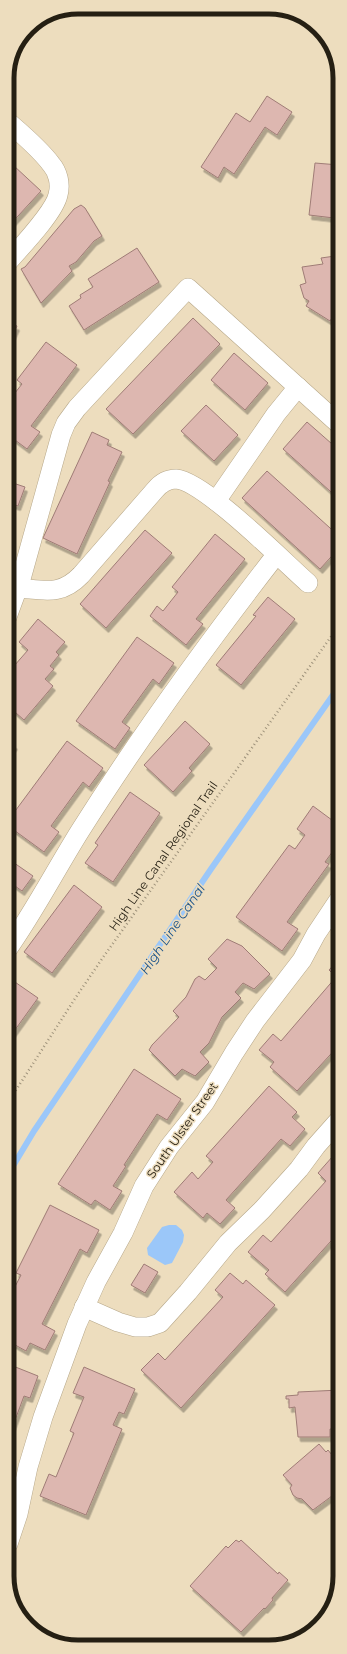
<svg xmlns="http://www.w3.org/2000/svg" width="347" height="1654" font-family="Montserrat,sans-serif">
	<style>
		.water { fill: #9bc7f9 }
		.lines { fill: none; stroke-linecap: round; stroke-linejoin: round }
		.stream { stroke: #9bc7f9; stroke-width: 6 }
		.building { fill: #ddb7b0; stroke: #9f7c76; filter: url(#shadow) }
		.minor-casing { stroke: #b6a789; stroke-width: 20 }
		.path { stroke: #9e927b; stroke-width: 2.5; stroke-dasharray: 1 3; stroke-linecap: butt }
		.minor { stroke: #fff; stroke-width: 19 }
		.labels { text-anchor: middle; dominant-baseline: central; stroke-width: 3; stroke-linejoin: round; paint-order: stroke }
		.street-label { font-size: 12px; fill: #251f13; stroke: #edddbe }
		.water-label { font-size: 13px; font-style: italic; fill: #1a538a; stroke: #edddbe }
		.rim { fill: none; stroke: #251f13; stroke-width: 5 }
	</style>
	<defs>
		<filter id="shadow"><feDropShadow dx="2.5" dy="4.5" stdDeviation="0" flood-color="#0004"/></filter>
	</defs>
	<rect width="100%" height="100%" fill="#edddbe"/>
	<path class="water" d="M169,1225H176L182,1230L184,1235L183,1242L172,1263L165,1265L148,1255L147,1248L162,1227Z"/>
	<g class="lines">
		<path class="stream" d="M7,1176L34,1131L211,869L340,685"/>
	</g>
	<g class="building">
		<path d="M267,96L292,112L277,135L265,127L234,174L224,167L218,178L201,167L236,113L250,122Z"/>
		<path d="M339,113V135L333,115Z"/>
		<path d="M315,163L339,165V189H337L334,218L309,215Z"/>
		<path d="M13,165L41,191L7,228V172Z"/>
		<path d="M81,205L85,208L102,236L94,241L76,262L69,266L72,271L41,303L21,269L25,267L74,209Z"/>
		<path d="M137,248L159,282L84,330L69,306L81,298L80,295L93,287L88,279Z"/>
		<path d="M335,256L339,271V307L330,321L306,306L309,301L304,298L300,285L306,283L302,267L323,264L321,258Z"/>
		<path d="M193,318L220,344L133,434L106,409Z"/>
		<path d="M7,322L17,326L7,348Z"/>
		<path d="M46,342L77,365L31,426L40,432L27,449L7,434V403L22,384L17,380Z"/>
		<path d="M234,353L268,383L245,410L211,380Z"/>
		<path d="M206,405L238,435L214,461L181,431Z"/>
		<path d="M307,422L340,451V500L283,449Z"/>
		<path d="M92,432L109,440L107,445L122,452L108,481L110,482L77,554L43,538Z"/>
		<path d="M267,471L340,537V547L320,569L242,498Z"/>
		<path d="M7,481L25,487L18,506L8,503L7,504Z"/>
		<path d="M145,530L172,553L106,628L80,604Z"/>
		<path d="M215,534L245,559L196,619L203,624L186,645L150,616L157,606L163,611L178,592L172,587Z"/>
		<path d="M268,597L295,619L241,685L216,665L256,616L253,615Z"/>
		<path d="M38,619L65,642L56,652L59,655L50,666L54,669L45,679L53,686L24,720L7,705V674L28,650L19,642Z"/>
		<path d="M137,637L174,663L159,684L153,679L122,722L130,728L115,749L76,721Z"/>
		<path d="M185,721L210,744L189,768L192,771L173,792L144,765Z"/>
		<path d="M7,740L15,745L7,756Z"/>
		<path d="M67,741L103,768L89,787L83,782L51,826L59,832L44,852L7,825V822Z"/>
		<path d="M130,792L160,813L113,882L85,863L98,845L95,843Z"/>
		<path d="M313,806L340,826V857L333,851L325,862L329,864L287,922L298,929L282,951L236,917L289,845L295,849L305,835L297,829Z"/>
		<path d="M7,858L33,876L22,891L8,881L7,882Z"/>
		<path d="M74,885L102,907L52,973L24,952Z"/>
		<path d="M227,939L242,946L270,974L254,989L243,983L235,992L241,998L222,1017L209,1043L200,1052L209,1062L195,1076L182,1069L175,1076L149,1050L152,1045L179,1017L173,1011L186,997L195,979L199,976L205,980L217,968L208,959Z"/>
		<path d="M340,958V1044L297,1091L270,1067L274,1062L259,1050L273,1034L281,1041L336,977L329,970Z"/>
		<path d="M12,980L38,998L7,1041V987Z"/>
		<path d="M134,1069L181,1099L167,1120L157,1114L124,1165L126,1166L113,1186L122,1191L110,1210L95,1200L91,1205L58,1184Z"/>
		<path d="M269,1086L297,1112L292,1117L305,1129L290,1146L281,1139L226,1200L235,1208L220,1224L207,1213L203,1218L174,1192L192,1172L198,1179L213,1162L206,1156Z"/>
		<path d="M333,1156L340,1161V1231L285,1292L265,1274L269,1270L248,1252L263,1235L271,1242L326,1181L318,1173Z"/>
		<path d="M50,1205L99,1230L87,1253L80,1249L42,1324L55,1331L45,1350L30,1343L26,1351L8,1341L7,1302L21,1275L16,1273Z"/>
		<path d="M144,1264L158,1272L145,1293L131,1285Z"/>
		<path d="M230,1273L243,1284L246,1280L275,1305L181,1408L141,1370L158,1353L165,1360L223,1297L215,1290Z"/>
		<path d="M8,1364L38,1376L30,1398L24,1396L8,1439Z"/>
		<path d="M84,1367L135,1389L124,1414L119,1412L113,1425L122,1429L86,1515L40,1496L49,1474L56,1477L74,1433L70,1431L84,1397L73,1393Z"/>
		<path d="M340,1390V1412L333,1413L334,1429H330V1437H298L295,1407L289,1408V1399H286V1396L298,1395V1392Z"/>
		<path d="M319,1444L326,1452L328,1450L332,1455L340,1449V1490L313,1510L302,1499L297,1498L293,1495L290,1488L292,1485L283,1475Z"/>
		<path d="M236,1540L239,1542L241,1540L278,1574L279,1572L288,1580L272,1598L273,1600L265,1609L264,1608L241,1632L190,1586L226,1546L228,1548Z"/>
	</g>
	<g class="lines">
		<g class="minor-casing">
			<g id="minor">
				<path d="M7,121C22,134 39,148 51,164C58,172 61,184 58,195C54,213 20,248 7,263"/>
				<path d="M216,501L276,414L298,387"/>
				<path d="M18,588C45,590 61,596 81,575L155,490C160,484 167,479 176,479C204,481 284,562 308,583"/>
				<path d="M7,617L21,579L61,435L66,423L77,408L188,288L340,425"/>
				<path d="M7,950C34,912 55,871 80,831C140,736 207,644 276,555"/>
				<path d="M84,1307L118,1322L135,1327H148L160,1323L188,1292L228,1243L262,1210L299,1169L316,1146L340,1119"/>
				<path d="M8,1544L18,1514L28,1467L43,1417L77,1324L96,1282L123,1233L144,1186L169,1147L205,1102L234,1053L255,1021L302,960L316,934L340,898"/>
			</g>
		</g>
		<path class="path" d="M7,1104L76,997L104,956L340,624"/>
		<use href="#minor" class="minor"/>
	</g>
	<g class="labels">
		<g class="street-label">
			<text transform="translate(163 856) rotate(-55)">High Line Canal Regional Trail</text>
			<text transform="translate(182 1130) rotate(-55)">South Ulster Street</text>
		</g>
		<g class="water-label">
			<text transform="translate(172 929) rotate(-56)">High Line Canal</text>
		</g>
	</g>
	<path d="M0 0H347V1654H0ZM78 14H269A64 64 0 0 1 333 78V1576A64 64 0 0 1 269 1640H78A64 64 0 0 1 14 1576V78A64 64 0 0 1 78 14Z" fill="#edddbe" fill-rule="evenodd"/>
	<path class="rim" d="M78 14H269A64 64 0 0 1 333 78V1576A64 64 0 0 1 269 1640H78A64 64 0 0 1 14 1576V78A64 64 0 0 1 78 14Z"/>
</svg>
